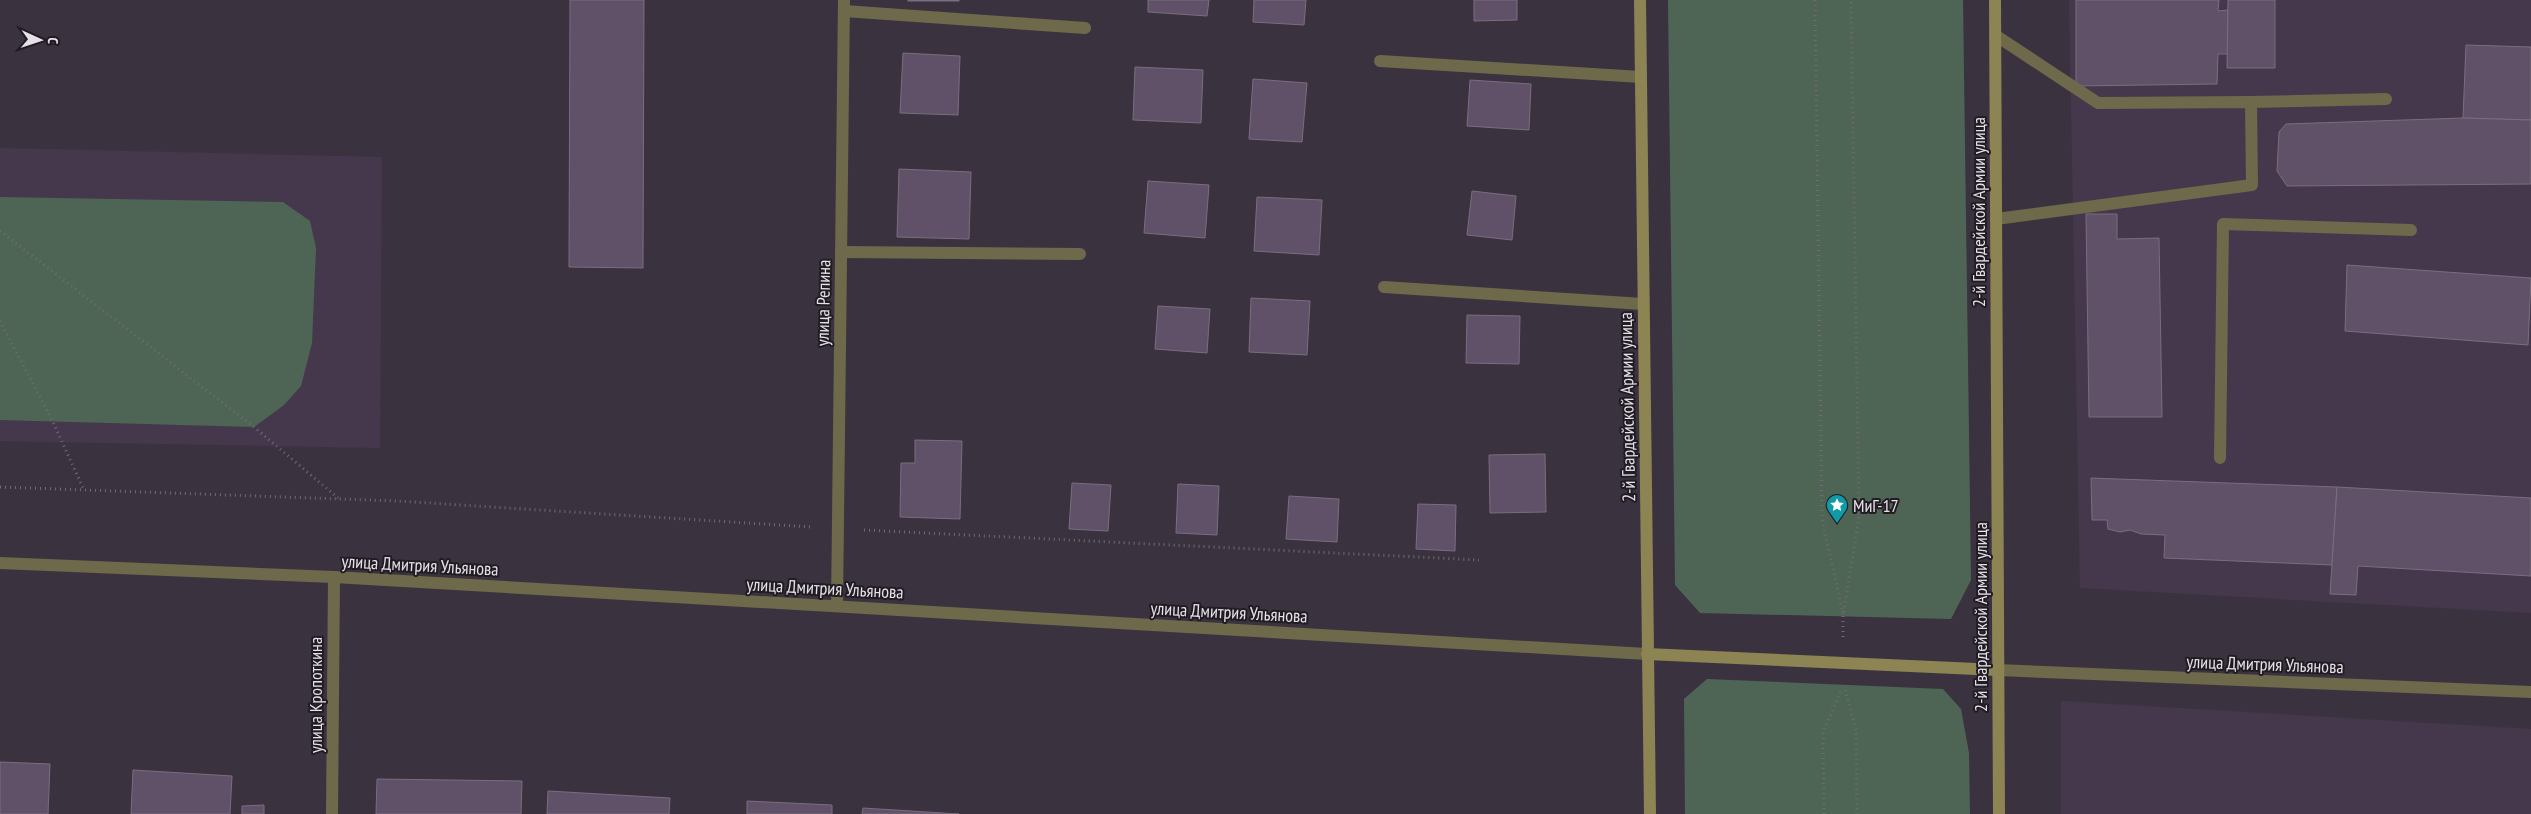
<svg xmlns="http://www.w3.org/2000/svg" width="2531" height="814" font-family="'PT Sans Narrow',sans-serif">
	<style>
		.built { fill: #45384c }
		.green { fill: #4e6555 }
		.building { fill: #605168; stroke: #796e7f }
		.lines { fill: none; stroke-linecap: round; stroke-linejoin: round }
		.path { stroke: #716a76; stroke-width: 3; stroke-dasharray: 1 4; stroke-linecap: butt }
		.service { stroke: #6d694a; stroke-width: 12 }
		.minor { stroke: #6d694a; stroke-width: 12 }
		.tertiary { stroke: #6d694a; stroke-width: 12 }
		.secondary { stroke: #8c8453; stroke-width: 12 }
		.labels { text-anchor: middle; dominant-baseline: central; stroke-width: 4; stroke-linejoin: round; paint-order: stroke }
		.street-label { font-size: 18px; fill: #e5e0e9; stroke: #201c22 }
		.poi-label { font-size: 18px; fill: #e5e0e9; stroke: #201c22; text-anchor: start }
	</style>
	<rect width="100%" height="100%" fill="#3b3240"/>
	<g class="built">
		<path d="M2069,0H2531V613L2080,588Z"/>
		<path d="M0,148L382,157L380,448L0,441Z"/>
		<path d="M2061,701L2531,729V814H2061Z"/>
	</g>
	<g class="green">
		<path d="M1668,0H1963L1971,580L1951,619L1700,613L1675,585Z"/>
		<path d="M0,197L283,202L310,221L316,248L312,343L301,386L284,405L254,427L0,420Z"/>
		<path d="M1707,679L1943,689L1961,709L1969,753L1970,814H1685L1684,699Z"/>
	</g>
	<g class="building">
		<path d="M570,0H644L643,268L569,267Z"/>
		<rect x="908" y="0" width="51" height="1"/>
		<path d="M1148,0H1209L1207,16L1148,12Z"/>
		<path d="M1254,0H1306L1304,25L1253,22Z"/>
		<path d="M1474,0H1517V20L1474,21Z"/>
		<path d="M2076,0H2219L2218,11L2228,10V54H2218L2217,84L2076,86Z"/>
		<path d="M2228,0H2275V68H2227Z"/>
		<path d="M2466,45L2531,47V120L2463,118Z"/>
		<path d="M903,53L960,56L958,115L900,113Z"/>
		<path d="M1135,67L1203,70L1201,123L1133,120Z"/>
		<path d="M1253,79L1307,83L1302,142L1249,139Z"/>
		<path d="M1470,80L1531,84L1529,130L1467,126Z"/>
		<path d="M2463,118L2531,120V184L2287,186L2277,171L2279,132L2286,124Z"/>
		<path d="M899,169L971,172L969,239L897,237Z"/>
		<path d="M1148,181L1209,185L1205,238L1144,233Z"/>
		<path d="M1472,191L1516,196L1512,240L1467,235Z"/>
		<path d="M1257,197L1322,200L1319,255L1254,251Z"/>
		<path d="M2086,214H2117V239L2159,238L2162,417H2089Z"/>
		<path d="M2347,265L2531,278L2528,345L2345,331Z"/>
		<path d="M1251,298L1310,301L1307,355L1249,352Z"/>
		<path d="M1158,306L1210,309L1207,353L1155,349Z"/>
		<path d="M1467,315L1520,316L1519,364L1466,363Z"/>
		<path d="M915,440L962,441L960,519L900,517L901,463H915Z"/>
		<path d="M1545,454L1546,512L1490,513L1489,455Z"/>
		<path d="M2091,478L2337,487L2332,565L2164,558L2165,535L2141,534L2130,530L2120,532L2108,529L2107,520H2092Z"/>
		<path d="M1072,483L1111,485L1108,531L1069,529Z"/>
		<path d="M1178,484L1219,486L1217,535L1176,533Z"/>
		<path d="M2337,487L2531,498V576L2358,566L2356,595L2330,594Z"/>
		<path d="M1289,496L1339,499L1337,542L1286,539Z"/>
		<path d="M1418,504L1456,505L1455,551L1416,549Z"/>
		<path d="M0,762L50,764L48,814H0Z"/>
		<path d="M133,770L232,776L230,814H131Z"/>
		<path d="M377,779L522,781L521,814H376Z"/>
		<path d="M548,791L670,798L669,814H547Z"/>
		<path d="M747,801L832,805V814H747Z"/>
		<path d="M264,805V814H242V806Z"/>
		<path d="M863,808L959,814H862Z"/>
	</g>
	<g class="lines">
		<g class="path">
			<path d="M1815,0L1822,519L1843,614"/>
			<path d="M0,231L254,427L338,498"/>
			<path d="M0,321L53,422L84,490"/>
			<path d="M0,487L397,501L811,527"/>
			<path d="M864,530L1479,560"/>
			<path d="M1843,637V616L1859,517L1851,0"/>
			<path d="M1845,690L1856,730L1857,814"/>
			<path d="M1824,814L1823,732L1841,691"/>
		</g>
		<g class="service">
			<path d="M844,11L1085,28"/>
			<path d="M1995,35L2098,103L2251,102L2252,185L1996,219"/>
			<path d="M1380,61L1641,77"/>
			<path d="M2251,102L2386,99"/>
			<path d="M841,252L1080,254"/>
			<path d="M1384,287L1643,304"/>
			<path d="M2220,458L2223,224L2411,230"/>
		</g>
		<g class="minor">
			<path d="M837,606L844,0"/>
			<path d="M1998,670L2531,692"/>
			<path d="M332,814L334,577"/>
		</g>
		<path class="tertiary" d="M0,563L334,577L1647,654"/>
		<g class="secondary">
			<path d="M1640,0L1650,814"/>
			<path d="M1995,0L1999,814"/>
			<path d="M1647,654L1998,670"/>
		</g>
	</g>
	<defs>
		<g id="sight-pin" transform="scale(1.125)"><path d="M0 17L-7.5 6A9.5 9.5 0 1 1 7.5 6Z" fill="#0f9aa8" stroke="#201c22"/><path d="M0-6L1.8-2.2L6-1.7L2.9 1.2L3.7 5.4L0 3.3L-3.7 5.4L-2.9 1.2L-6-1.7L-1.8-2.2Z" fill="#fff"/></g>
	</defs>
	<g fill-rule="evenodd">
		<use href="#sight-pin" x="1837" y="505"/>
	</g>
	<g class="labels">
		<g class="street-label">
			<text transform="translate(1978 212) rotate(-90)">2-й Гвардейской Армии улица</text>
			<text transform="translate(823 303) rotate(-89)">улица Репина</text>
			<text transform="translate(1627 407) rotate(-91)">2-й Гвардейской Армии улица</text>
			<text transform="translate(420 565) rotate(3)">улица Дмитрия Ульянова</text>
			<text transform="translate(825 588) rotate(3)">улица Дмитрия Ульянова</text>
			<text transform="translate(1229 612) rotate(3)">улица Дмитрия Ульянова</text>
			<text transform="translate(1980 617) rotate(-90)">2-й Гвардейской Армии улица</text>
			<text transform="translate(2265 664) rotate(2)">улица Дмитрия Ульянова</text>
			<text transform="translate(315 695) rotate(-90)">улица Кропоткина</text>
		</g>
		<g class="poi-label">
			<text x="1853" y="505">МиГ-17</text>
		</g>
	</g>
	<g transform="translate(40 40) rotate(93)" stroke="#201c22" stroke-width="4" paint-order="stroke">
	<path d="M0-4L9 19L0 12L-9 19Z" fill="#e5e0e9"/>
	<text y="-8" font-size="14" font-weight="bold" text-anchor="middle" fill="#e5e0e9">С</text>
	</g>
</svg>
